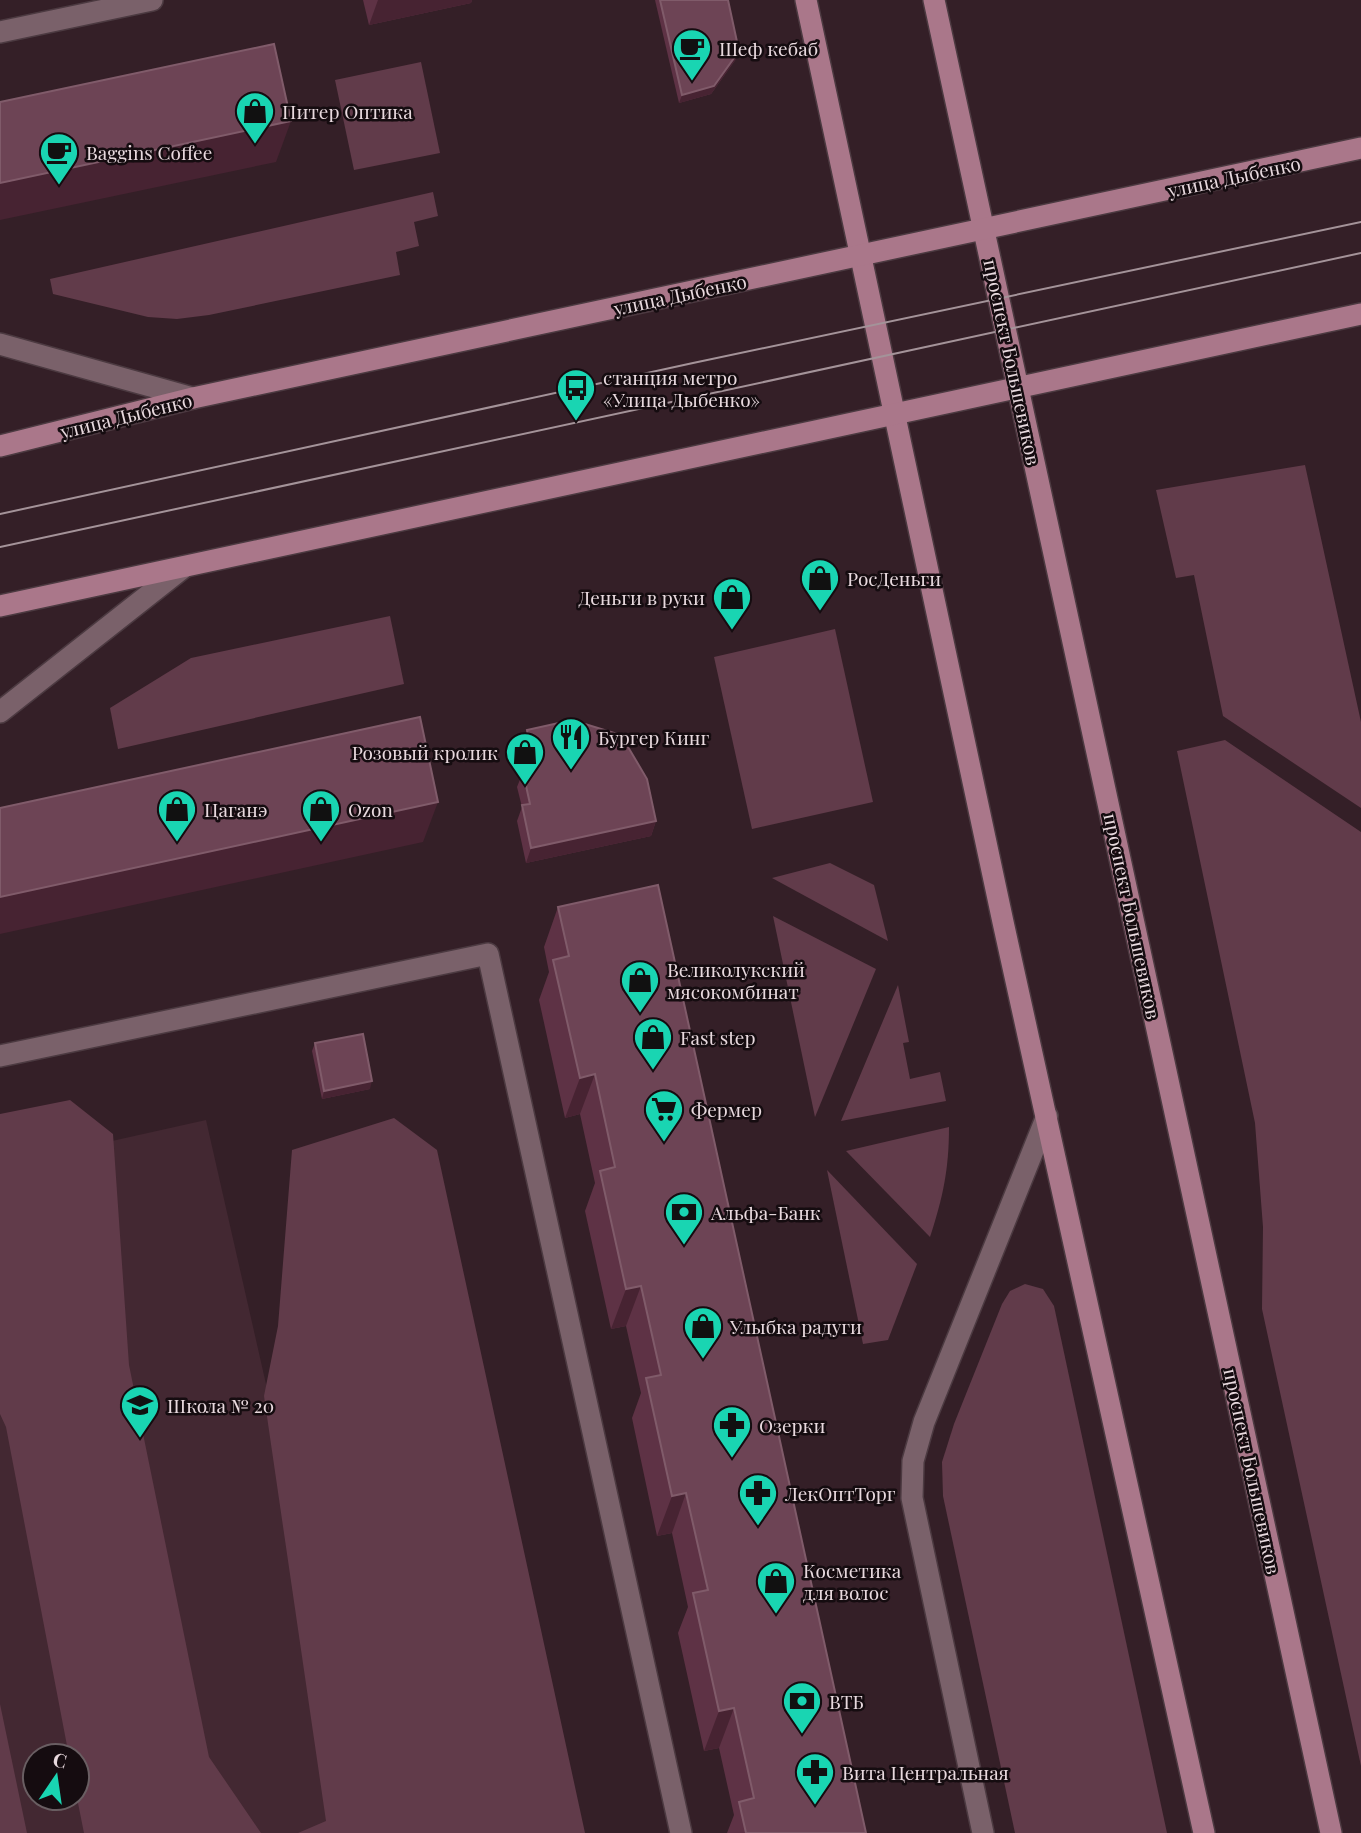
<svg xmlns="http://www.w3.org/2000/svg" width="1361" height="1833" font-family="'Playfair Display',serif">
	<style>
		.built { fill: #432832; fill-rule: evenodd }
		.green { fill: #613b4a }
		.lines { fill: none; stroke-linecap: round; stroke-linejoin: round }
		.minor-casing { stroke: #4c3a41; stroke-width: 24 }
		.major-casing { stroke: #4c3a41; stroke-width: 24 }
		.minor { stroke: #7a616a; stroke-width: 21 }
		.major { stroke: #aa778a; stroke-width: 21 }
		.tram { stroke: #a49399; stroke-width: 2 }
		.wall { fill: #5e3245 }
		.shaded-wall { fill: #472332 }
		.building { fill: #6d4455; stroke: #805b6a; stroke-width: 2 }
		.labels { text-anchor: middle; dominant-baseline: central; stroke-width: 5; stroke-linejoin: round; paint-order: stroke }
		.poi-label { font-size: 19px; fill: #e8d9de; stroke: #150c10; text-anchor: start }
		.street-label { font-size: 19px; fill: #e8d9de; stroke: #150c10 }
	</style>
	<rect width="100%" height="100%" fill="#341f27"/>
	<path class="built" d="M206,1120L368,1833H0V1166ZM35,1756H77V1798H35Z"/>
	<g class="green">
		<path d="M421,62L440,153L354,170L335,80Z"/>
		<path d="M433,192L438,216L414,222L419,246L396,252L400,275L209,315L177,319L148,317L53,294L50,279Z"/>
		<path d="M1305,465L1361,722V808L1223,716L1194,575L1176,578L1156,490Z"/>
		<path d="M390,616L404,684L118,749L110,708L191,658Z"/>
		<path d="M835,629L873,802L752,829L714,657Z"/>
		<path d="M1225,740L1361,832V1766L1262,1309L1263,1227L1255,1123L1177,751Z"/>
		<path d="M830,863L874,885L888,941L772,878Z"/>
		<path d="M773,916L876,969L815,1117Z"/>
		<path d="M898,985L909,1042L903,1043L910,1079L940,1072L946,1101L841,1121Z"/>
		<path d="M70,1100L113,1134L129,1365L209,1757L261,1833H84L77,1798V1756H69L6,1427L0,1414V1114Z"/>
		<path d="M394,1118L437,1150L585,1833H298L326,1821L264,1396L278,1326L292,1150Z"/>
		<path d="M949,1127C949,1169 943,1197 930,1237L846,1151Z"/>
		<path d="M827,1170L917,1264L888,1340L863,1344Z"/>
		<path d="M1025,1284L1043,1289L1054,1306L1167,1833H1015L943,1496L942,1462L954,1424L1002,1304L1010,1291Z"/>
		<path d="M0,1704L27,1833H0Z"/>
	</g>
	<g class="lines">
		<g class="minor-casing">
			<g id="minor">
				<path d="M0,32L152,0"/>
				<path d="M0,344L193,398"/>
				<path d="M0,712L184,567"/>
				<path d="M0,1056L488,954L681,1833"/>
				<path d="M983,1833L912,1498L913,1461L924,1422L1047,1116"/>
			</g>
		</g>
		<g class="major-casing">
			<g id="major">
				<path d="M806,0L1003,922L1204,1833"/>
				<path d="M934,0L1331,1833"/>
				<path d="M0,446L193,398L1361,148"/>
				<path d="M0,606L1361,314"/>
			</g>
		</g>
		<use href="#minor" class="minor"/>
		<use href="#major" class="major"/>
		<g class="tram">
			<path d="M0,514L693,363L1361,222"/>
			<path d="M0,547L1361,253"/>
		</g>
	</g>
	<g class="wall">
		<path d="M363,0H472L471,3L369,25Z"/>
		<path d="M655,0H728L739,51L736,59L711,94L679,103Z"/>
		<path d="M527,730L656,821L651,836L526,863L517,821L522,807L517,787L523,772L527,771L521,745Z"/>
		<path d="M558,907L866,1833H727L734,1815L719,1748L704,1751L678,1633L688,1607L672,1533L657,1536L632,1418L641,1393L626,1326L611,1329L585,1211L595,1183L580,1114L565,1118L539,1000L549,972L544,947Z"/>
		<path d="M315,1043L370,1089L322,1099L312,1051Z"/>
	</g>
	<g class="shaded-wall">
		<path d="M378,0H472L471,3L369,25Z"/>
		<path d="M739,51L736,59L711,94L679,103L682,95Z"/>
		<path d="M291,121L276,162L0,220V183Z"/>
		<path d="M438,802L423,842L0,934V897Z"/>
		<path d="M656,821L651,836L526,863L531,848Z"/>
		<path d="M595,1074L580,1114L565,1118L580,1078Z"/>
		<path d="M372,1081L370,1089L322,1099L324,1091Z"/>
		<path d="M641,1286L626,1326L611,1329L626,1289Z"/>
		<path d="M686,1493L672,1533L657,1536L672,1496Z"/>
		<path d="M734,1708L719,1748L704,1751L719,1711Z"/>
	</g>
	<g class="building">
		<path d="M660,0H728L739,51L714,86L682,95Z"/>
		<path d="M274,44L291,121L0,183V102Z"/>
		<path d="M420,717L438,802L0,897V808Z"/>
		<path d="M572,720L621,735L647,779L656,821L531,848L522,805L530,804L523,772L535,769L527,730Z"/>
		<path d="M658,885L866,1833H746L739,1802L754,1798L734,1708L719,1711L693,1593L708,1590L686,1493L672,1496L646,1378L661,1375L641,1286L626,1289L600,1171L615,1167L595,1074L580,1078L553,960L569,956L558,907Z"/>
		<path d="M363,1034L372,1081L324,1091L315,1043Z"/>
	</g>
	<defs>
		<g id="cafe-pin" transform="scale(2.0125)"><path d="M0 17L-7.5 6A9.5 9.5 0 1 1 7.5 6Z" fill="#19d5b2" stroke="#150c10"/><path d="M-5.5-4.5H6V0H3Q3 3.5 0 3.5H-2.5Q-5.5 3.5-5.5 0ZM3-3.2v2h1.7v-2ZM-6 4.5H4V6H-6Z" fill="#111"/></g>
		<g id="shop-pin" transform="scale(2.0125)"><path d="M0 17L-7.5 6A9.5 9.5 0 1 1 7.5 6Z" fill="#19d5b2" stroke="#150c10"/><path d="M-5-2.5h2.3a2.7 3.5 0 0 1 5.4 0H5L5.5 6h-11ZM-1.5-2.5h3a1.5 2.3 0 0 0-3 0Z" fill="#111"/></g>
		<g id="bus-pin" transform="scale(2.0125)"><path d="M0 17L-7.5 6A9.5 9.5 0 1 1 7.5 6Z" fill="#19d5b2" stroke="#150c10"/><path d="M-5-6H5V4H4V6H2V4H-2V6H-4V4H-5ZM-3.5-4V0h7V-4ZM-3.5 1.2v1.5H-2V1.2ZM2 1.2v1.5H3.5V1.2Z" fill="#111"/></g>
		<g id="restaurant-pin" transform="scale(2.0125)"><path d="M0 17L-7.5 6A9.5 9.5 0 1 1 7.5 6Z" fill="#19d5b2" stroke="#150c10"/><path d="M-5-6h1v4h1v-4h1v4h1v-4h1v5L-1.5 .5V6h-2V.5L-5-1ZM5-6V6H3V1.5H1.5Q1.5-4 5-6Z" fill="#111"/></g>
		<g id="supermarket-pin" transform="scale(2.0125)"><path d="M0 17L-7.5 6A9.5 9.5 0 1 1 7.5 6Z" fill="#19d5b2" stroke="#150c10"/><path d="M-6-5.5h2.5l.6 2H6L4.5 2H-2.5L-4.4-4H-6ZM-1.5 3.2a1.3 1.3 0 1 0 .1 0ZM3 3.2a1.3 1.3 0 1 0 .1 0Z" fill="#111"/></g>
		<g id="bank-pin" transform="scale(2.0125)"><path d="M0 17L-7.5 6A9.5 9.5 0 1 1 7.5 6Z" fill="#19d5b2" stroke="#150c10"/><path d="M-6-4H6V4H-6ZM0-2.3a2.3 2.3 0 1 0 0 4.6a2.3 2.3 0 1 0 0-4.6Z" fill="#111"/></g>
		<g id="school-pin" transform="scale(2.0125)"><path d="M0 17L-7.5 6A9.5 9.5 0 1 1 7.5 6Z" fill="#19d5b2" stroke="#150c10"/><path d="M0-5L7-2L0 1L-7-2ZM-4 1L0 2.5L4 1V4Q0 6-4 4Z" fill="#111"/></g>
		<g id="pharmacy-pin" transform="scale(2.0125)"><path d="M0 17L-7.5 6A9.5 9.5 0 1 1 7.5 6Z" fill="#19d5b2" stroke="#150c10"/><path d="M-2-6h4v4h4v4h-4v4h-4v-4h-4v-4h4Z" fill="#111"/></g>
	</defs>
	<g fill-rule="evenodd">
		<use href="#cafe-pin" x="692" y="48"/>
		<use href="#shop-pin" x="255" y="111"/>
		<use href="#cafe-pin" x="59" y="152"/>
		<use href="#bus-pin" x="576" y="388"/>
		<use href="#shop-pin" x="820" y="578"/>
		<use href="#shop-pin" x="732" y="597"/>
		<use href="#restaurant-pin" x="571" y="737"/>
		<use href="#shop-pin" x="525" y="752"/>
		<use href="#shop-pin" x="177" y="809"/>
		<use href="#shop-pin" x="321" y="809"/>
		<use href="#shop-pin" x="640" y="980"/>
		<use href="#shop-pin" x="653" y="1037"/>
		<use href="#supermarket-pin" x="664" y="1109"/>
		<use href="#bank-pin" x="684" y="1212"/>
		<use href="#shop-pin" x="703" y="1326"/>
		<use href="#school-pin" x="140" y="1405"/>
		<use href="#pharmacy-pin" x="732" y="1425"/>
		<use href="#pharmacy-pin" x="758" y="1493"/>
		<use href="#shop-pin" x="776" y="1581"/>
		<use href="#bank-pin" x="802" y="1701"/>
		<use href="#pharmacy-pin" x="815" y="1772"/>
	</g>
	<g class="labels">
		<g class="poi-label">
			<text x="719" y="48">Шеф кебаб</text>
			<text x="282" y="111">Питер Оптика</text>
			<text x="86" y="152">Baggins Coffee</text>
			<text x="603" y="377">станция метро<tspan x="603" dy="22">«Улица Дыбенко»</tspan></text>
			<text x="847" y="578">РосДеньги</text>
			<text x="705" y="597" text-anchor="end">Деньги в руки</text>
			<text x="598" y="737">Бургер Кинг</text>
			<text x="498" y="752" text-anchor="end">Розовый кролик</text>
			<text x="204" y="809">Цаганэ</text>
			<text x="348" y="809">Ozon</text>
			<text x="667" y="969">Великолукский<tspan x="667" dy="22">мясокомбинат</tspan></text>
			<text x="680" y="1037">Fast step</text>
			<text x="691" y="1109">Фермер</text>
			<text x="711" y="1212">Альфа-Банк</text>
			<text x="730" y="1326">Улыбка радуги</text>
			<text x="167" y="1405">Школа № 20</text>
			<text x="759" y="1425">Озерки</text>
			<text x="785" y="1493">ЛекОптТорг</text>
			<text x="803" y="1570">Косметика<tspan x="803" dy="22">для волос</tspan></text>
			<text x="829" y="1701">ВТБ</text>
			<text x="842" y="1772">Вита Центральная</text>
		</g>
		<g class="street-label">
			<text transform="translate(1234 176) rotate(-12)">улица Дыбенко</text>
			<text transform="translate(680 294) rotate(-12)">улица Дыбенко</text>
			<text transform="translate(1013 362) rotate(78)">проспект Большевиков</text>
			<text transform="translate(126 415) rotate(-14)">улица Дыбенко</text>
			<text transform="translate(1133 916) rotate(78)">проспект Большевиков</text>
			<text transform="translate(1253 1471) rotate(78)">проспект Большевиков</text>
		</g>
	</g>
	<g transform="translate(56 1777) rotate(13)"><circle r="33" fill="#150c10" stroke="#695e62" stroke-width="2"/>
	<path d="M0-5L12 26L0 18L-12 26Z" fill="#19d5b2"/>
	<text y="-10" font-size="19" font-weight="bold" text-anchor="middle" fill="#e8d9de">С</text>
	</g>
</svg>
